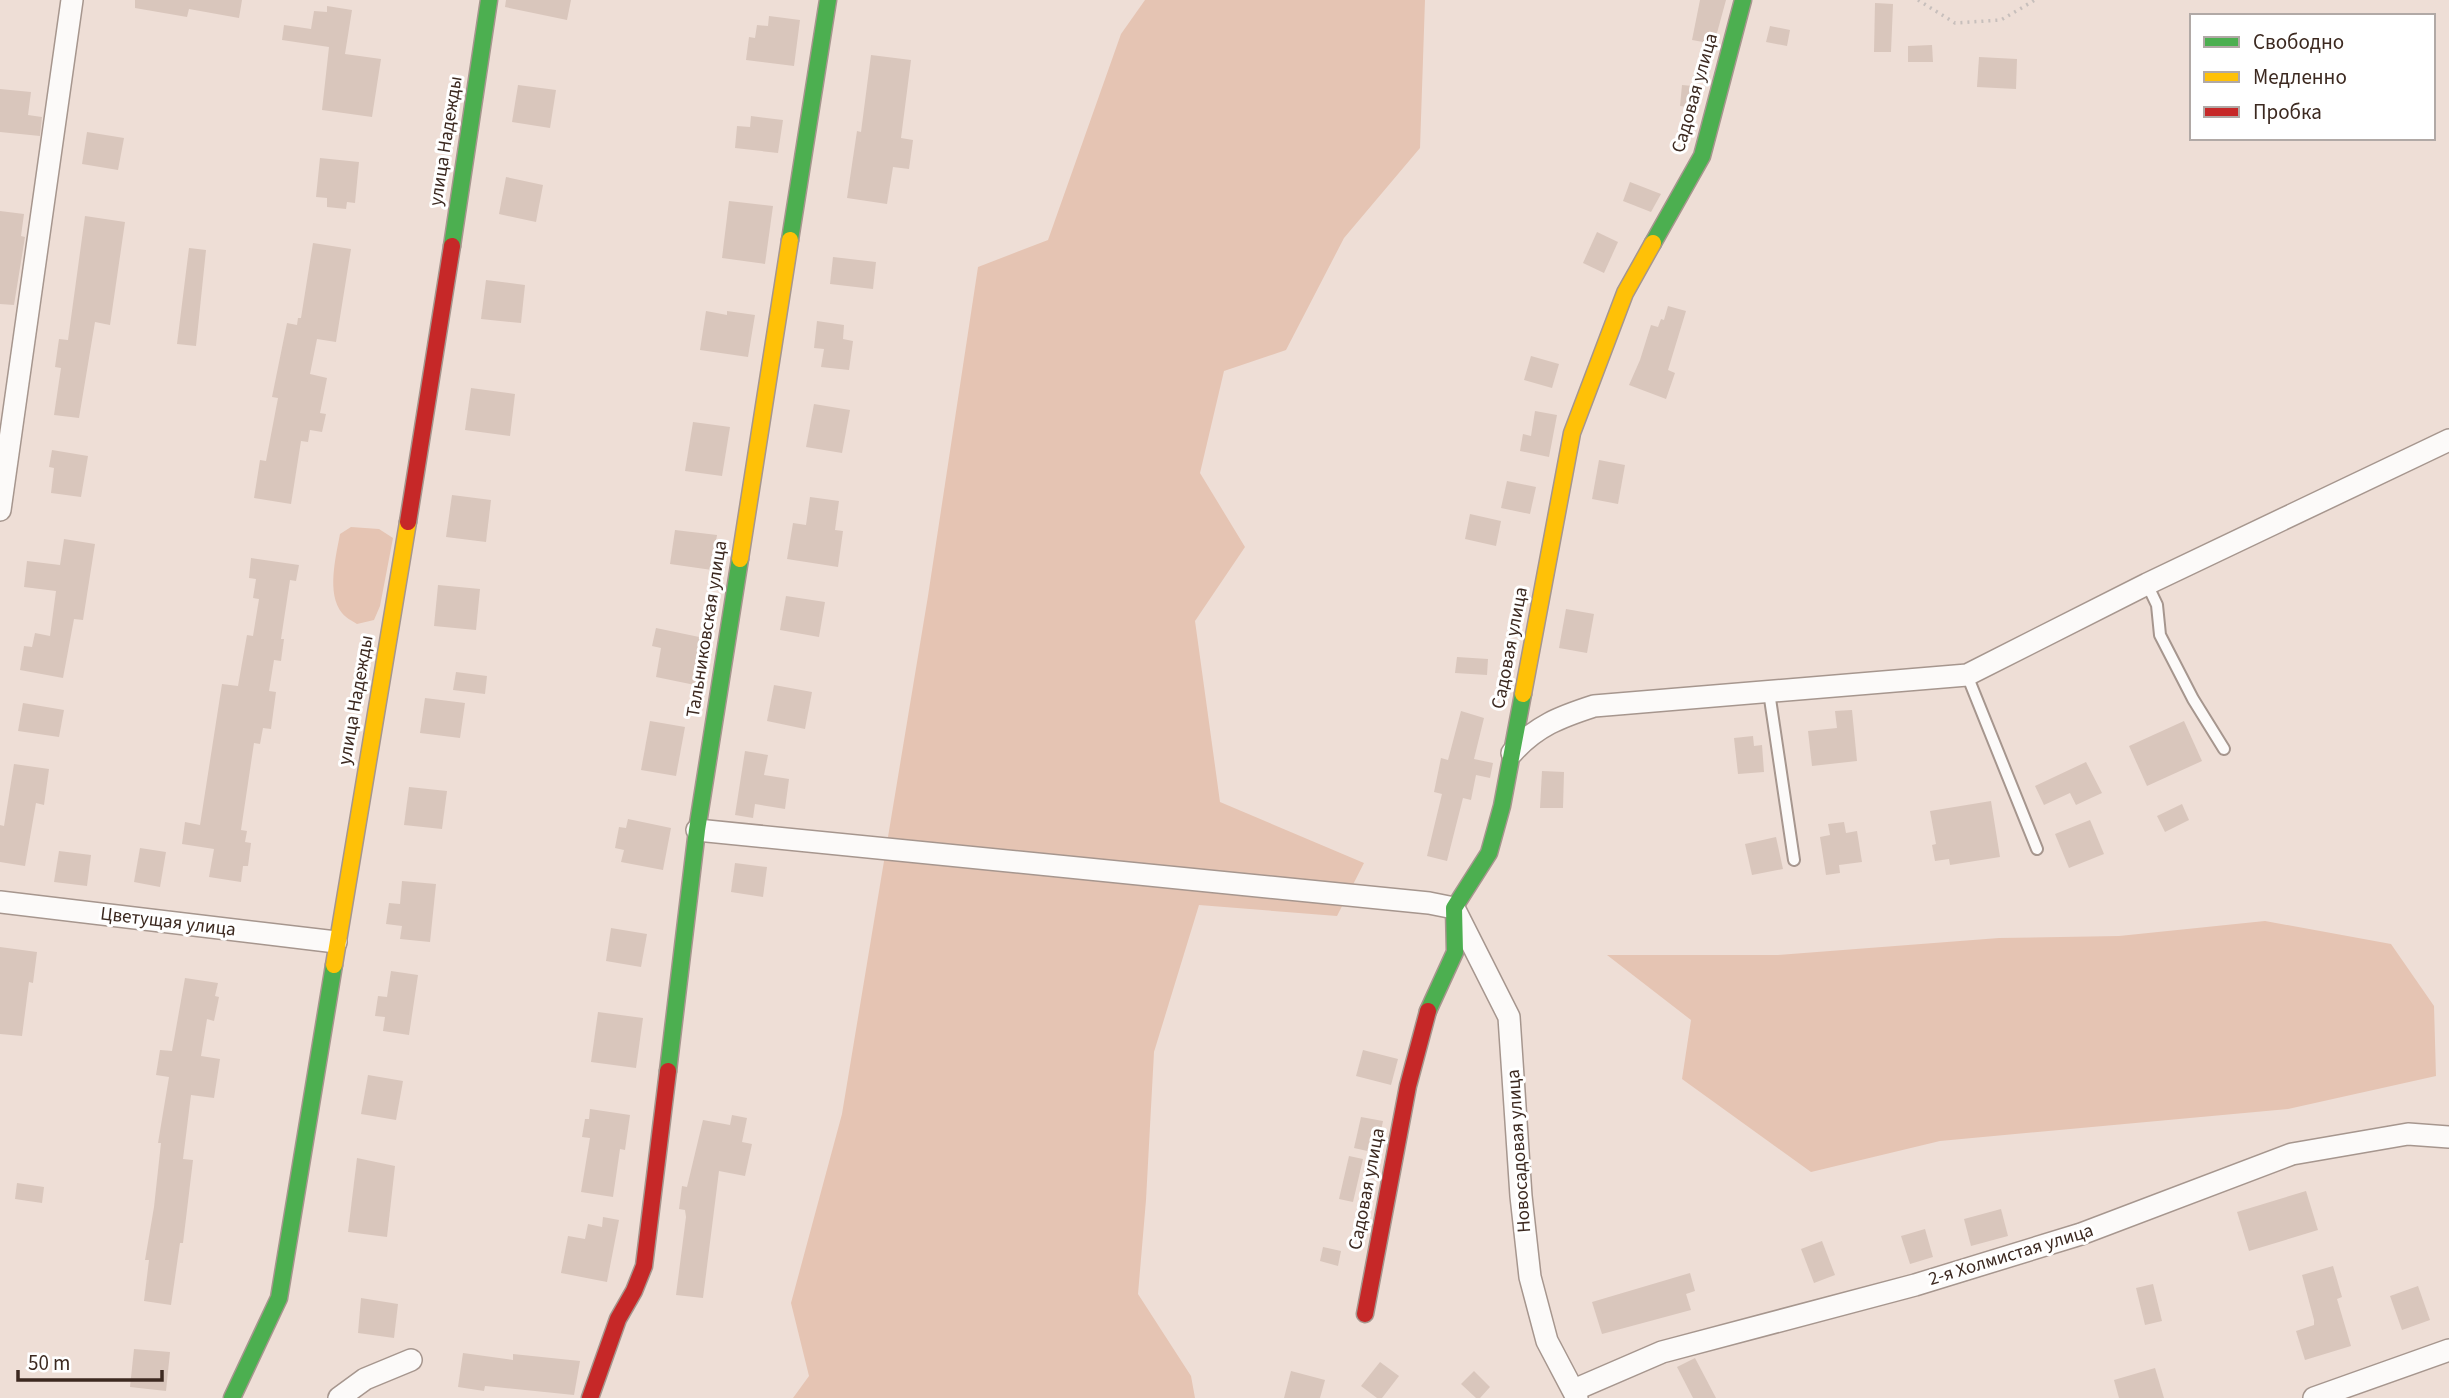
<svg xmlns="http://www.w3.org/2000/svg" width="2449" height="1398" font-family="'Source Sans 3',sans-serif">
	<style>
		.green { fill: #e5c4b3 }
		.building { fill: #d9c6bc }
		.lines { fill: none; stroke-linecap: round; stroke-linejoin: round }
		.lane-casing { stroke: #a6968e; stroke-width: 14 }
		.street-casing { stroke: #a6968e; stroke-width: 24 }
		.fast-casing { stroke: #a6968e; stroke-width: 19 }
		.slow-casing { stroke: #a6968e; stroke-width: 19 }
		.jam-casing { stroke: #a6968e; stroke-width: 19 }
		.path { stroke: #c7bfbc; stroke-width: 3.5; stroke-dasharray: 2 5; stroke-linecap: butt }
		.lane { stroke: #fcfaf9; stroke-width: 10 }
		.street { stroke: #fcfaf9; stroke-width: 21 }
		.fast { stroke: #4caf50; stroke-width: 16 }
		.slow { stroke: #ffc107; stroke-width: 16 }
		.jam { stroke: #c62828; stroke-width: 16 }
		.labels { text-anchor: middle; dominant-baseline: central; stroke-width: 6; stroke-linejoin: round; paint-order: stroke }
		.street-label { font-size: 19px; fill: #3c2920; stroke: #fff }
	</style>
	<rect width="100%" height="100%" fill="#eeded6"/>
	<g class="green">
		<path d="M1145,0H1425L1420,148L1344,238L1286,350L1224,371L1200,473L1245,547L1195,621L1220,802L1364,863L1337,916L1199,905L1154,1052L1146,1200L1138,1294L1191,1376L1195,1398H793L809,1376L791,1303L842,1114L928,596L978,267L1048,240L1121,34Z"/>
		<path d="M351,527L379,529L393,538L380,606L374,620L357,624C352,621 345,617 342,613C326,594 336,556 340,534Z"/>
		<path d="M2265,921L2391,944L2434,1006L2436,1076L2288,1109L1940,1141L1811,1172L1682,1079L1691,1020L1607,955H1778L1999,938L2119,936Z"/>
	</g>
	<g class="building">
		<path d="M135,0H242L239,18L189,9L187,17L135,8Z"/>
		<path d="M506,0H571L567,20L505,7Z"/>
		<path d="M1700,0H1726L1714,44L1692,40Z"/>
		<path d="M1875,3L1893,4L1891,52H1874Z"/>
		<path d="M327,6L352,10L345,54L381,59L372,117L322,110L329,47L282,40L284,25L311,29L314,11L327,12Z"/>
		<path d="M769,16L800,20L794,66L746,60L749,37L755,38L757,25L768,26Z"/>
		<path d="M1770,26L1790,30L1787,46L1766,42Z"/>
		<path d="M1932,45L1933,62H1908V46Z"/>
		<path d="M871,55L911,60L901,138L913,140L909,169L893,167L887,204L847,198L857,131L861,132Z"/>
		<path d="M1979,57L2017,59L2016,89L1977,87Z"/>
		<path d="M518,85L556,90L550,128L512,122Z"/>
		<path d="M1682,85L1703,87L1697,108L1680,106Z"/>
		<path d="M0,89L31,92L28,115L42,117L40,136L0,132Z"/>
		<path d="M751,116L783,120L778,153L735,148L737,126L750,127Z"/>
		<path d="M87,132L124,138L118,170L82,164Z"/>
		<path d="M320,158L359,162L355,203L347,202L346,209L327,207V198L316,197Z"/>
		<path d="M506,177L543,185L536,222L499,214Z"/>
		<path d="M1630,182L1661,194L1651,212L1623,201Z"/>
		<path d="M729,201L773,206L765,264L722,258Z"/>
		<path d="M0,211L24,214L21,236L25,237L14,305L0,304Z"/>
		<path d="M85,216L125,222L110,325L95,322L79,418L54,415L61,368L55,367L59,339L68,340Z"/>
		<path d="M1597,232L1618,242L1604,273L1583,263Z"/>
		<path d="M313,243L351,249L336,342L317,339L310,374L327,378L320,413L326,414L322,432L310,430L308,442L301,441L291,504L254,498L260,460L266,461L278,398L272,397L287,323L297,325L298,318H301Z"/>
		<path d="M189,248L206,250L196,346L177,344Z"/>
		<path d="M833,257L876,262L873,289L830,284Z"/>
		<path d="M486,280L525,285L521,323L481,319Z"/>
		<path d="M1668,306L1686,311L1668,370L1675,373L1666,399L1629,385L1640,360L1651,325L1658,327L1661,319L1664,320Z"/>
		<path d="M706,311L727,315V311L755,315L748,357L700,350Z"/>
		<path d="M817,321L844,325L843,339L853,341L849,370L821,367L824,349L814,348Z"/>
		<path d="M1531,356L1559,364L1552,388L1524,380Z"/>
		<path d="M471,388L515,394L510,436L465,430Z"/>
		<path d="M814,404L850,410L842,453L806,447Z"/>
		<path d="M1535,411L1557,415L1549,457L1520,451L1523,434L1531,436Z"/>
		<path d="M693,422L730,427L722,476L685,471Z"/>
		<path d="M52,450L88,456L81,497L51,493L54,468L49,467Z"/>
		<path d="M1599,460L1625,465L1618,504L1592,499Z"/>
		<path d="M1507,481L1536,487L1530,514L1501,508Z"/>
		<path d="M452,495L491,500L486,542L446,537Z"/>
		<path d="M810,497L839,501L835,530L843,531L838,567L787,559L793,523L806,525Z"/>
		<path d="M1470,514L1501,521L1496,546L1465,539Z"/>
		<path d="M675,530L717,535L712,570L670,564Z"/>
		<path d="M64,539L95,544L83,620L74,619L63,678L20,670L24,646L32,647L35,633L50,636L56,591L24,587L27,561L60,565Z"/>
		<path d="M251,558L299,565L296,581L290,580L281,639H284L281,661L274,660L269,691L276,692L271,729L263,728L260,744L254,743L241,830L247,831L245,842L251,843L248,866H243L241,882L209,877L214,849L182,844L185,822L200,825L222,684L238,686L247,635L253,636L259,599L253,598L256,579L249,578Z"/>
		<path d="M438,585L480,589L476,630L434,626Z"/>
		<path d="M786,596L825,602L819,637L780,630Z"/>
		<path d="M1566,609L1594,614L1587,653L1559,648Z"/>
		<path d="M656,628L704,638L695,685L656,677L661,648L652,646Z"/>
		<path d="M1457,657L1488,659L1487,675L1455,673Z"/>
		<path d="M456,672L487,676L485,694L453,690Z"/>
		<path d="M774,685L812,692L805,729L767,721Z"/>
		<path d="M425,698L465,703L460,738L420,733Z"/>
		<path d="M23,703L64,710L59,737L18,731Z"/>
		<path d="M1852,710L1857,761L1812,766L1808,731L1837,728L1835,711Z"/>
		<path d="M1461,711L1484,718L1474,759L1493,763L1490,778L1476,775L1471,800L1463,798L1447,861L1427,856L1442,794L1434,792L1441,758L1448,760Z"/>
		<path d="M650,721L685,727L676,776L641,770Z"/>
		<path d="M2184,721L2202,761L2147,786L2129,746Z"/>
		<path d="M1753,736L1754,746L1762,745L1764,772L1738,774L1734,738Z"/>
		<path d="M745,751L768,755L764,775L789,779L785,809L755,804L753,818L735,815Z"/>
		<path d="M2086,762L2102,793L2076,805L2070,793L2044,805L2035,786Z"/>
		<path d="M14,764L49,769L44,805L36,803L25,866L0,862V825L4,826Z"/>
		<path d="M1542,771L1564,772L1563,808H1540Z"/>
		<path d="M409,787L447,791L442,829L404,825Z"/>
		<path d="M1991,801L2000,857L1950,865L1949,859L1935,861L1932,845L1936,844L1930,811Z"/>
		<path d="M2182,804L2189,820L2165,832L2157,816Z"/>
		<path d="M628,819L671,828L663,870L621,862L624,850L615,848L619,827L626,828Z"/>
		<path d="M2090,820L2104,854L2069,868L2055,834Z"/>
		<path d="M1844,822L1846,833L1857,831L1862,862L1839,865L1840,873L1826,875L1820,837L1830,835L1828,824Z"/>
		<path d="M1776,837L1783,869L1752,875L1745,844Z"/>
		<path d="M140,848L166,852L160,887L134,882Z"/>
		<path d="M59,851L91,855L87,886L54,882Z"/>
		<path d="M735,863L767,867L763,897L731,892Z"/>
		<path d="M402,881L436,884L430,942L400,939L402,926L386,924L389,903L400,904Z"/>
		<path d="M611,928L647,934L641,967L606,961Z"/>
		<path d="M0,947L37,952L33,983L29,982L22,1036L0,1034Z"/>
		<path d="M391,971L418,975L409,1035L383,1031L385,1017L375,1016L378,996L387,997Z"/>
		<path d="M185,978L218,983L215,996L219,997L214,1021L207,1019L201,1056L220,1059L214,1098L191,1095L183,1159L193,1160L183,1243H180L171,1305L144,1301L149,1260H145L154,1207L161,1143H158L169,1077L156,1075L160,1050L172,1051Z"/>
		<path d="M598,1012L643,1018L636,1068L591,1062Z"/>
		<path d="M1363,1050L1398,1059L1391,1085L1356,1076Z"/>
		<path d="M368,1075L403,1081L396,1120L361,1114Z"/>
		<path d="M590,1109L630,1115L625,1150L620,1149L613,1197L581,1192L590,1138L582,1137L585,1119H589Z"/>
		<path d="M732,1115L747,1118L742,1142L752,1144L745,1176L719,1171L703,1298L676,1295L686,1217L685,1210L679,1209L682,1186L687,1187L703,1120L730,1125Z"/>
		<path d="M1361,1117L1383,1121L1376,1153L1354,1148Z"/>
		<path d="M1349,1156L1363,1159L1353,1202L1339,1199Z"/>
		<path d="M357,1158L395,1166L387,1237L348,1232Z"/>
		<path d="M17,1183L44,1187L42,1203L15,1199Z"/>
		<path d="M2306,1191L2318,1230L2249,1251L2237,1212Z"/>
		<path d="M2001,1209L2008,1236L1971,1246L1964,1219Z"/>
		<path d="M603,1217L619,1220L607,1282L561,1273L568,1236L585,1239L588,1224L602,1227Z"/>
		<path d="M1925,1229L1933,1257L1910,1264L1901,1236Z"/>
		<path d="M1822,1241L1835,1275L1814,1283L1801,1249Z"/>
		<path d="M1323,1247L1341,1251L1338,1266L1320,1261Z"/>
		<path d="M2333,1266L2342,1297L2337,1299L2351,1346L2305,1360L2296,1331L2314,1325V1320L2302,1275Z"/>
		<path d="M1690,1273L1695,1291L1686,1294L1691,1310L1602,1334L1592,1302Z"/>
		<path d="M2153,1284L2162,1321L2145,1325L2136,1288Z"/>
		<path d="M2418,1286L2430,1320L2402,1330L2390,1296Z"/>
		<path d="M361,1298L398,1304L394,1338L358,1333Z"/>
		<path d="M134,1349L170,1352L166,1391L130,1387Z"/>
		<path d="M463,1353L513,1360V1354L580,1361L574,1395L485,1386L484,1391L458,1387Z"/>
		<path d="M1695,1358L1716,1398H1693L1677,1367Z"/>
		<path d="M1380,1362L1399,1376L1382,1398H1377L1361,1386Z"/>
		<path d="M2155,1368L2164,1398H2119L2114,1380Z"/>
		<path d="M1291,1371L1325,1380L1320,1398H1284Z"/>
		<path d="M1474,1371L1490,1387L1480,1398H1476L1461,1384Z"/>
	</g>
	<g class="lines">
		<g class="lane-casing">
			<g id="lane">
				<path d="M2147,584L2157,605L2160,635L2193,699L2224,749"/>
				<path d="M1967,675L2037,849"/>
				<path d="M1769,692L1794,860"/>
			</g>
		</g>
		<g class="street-casing">
			<g id="street">
				<path d="M0,510L72,0"/>
				<path d="M1512,753C1536,726 1560,717 1594,706L1967,675L2147,584L2449,440"/>
				<path d="M697,830L1429,903L1454,908L1509,1017L1521,1196L1530,1277L1547,1341L1577,1398"/>
				<path d="M0,902L336,942"/>
				<path d="M1574,1390L1662,1352L1915,1285L2081,1234L2292,1154L2408,1134L2449,1137"/>
				<path d="M339,1398L365,1379L411,1360"/>
				<path d="M2314,1398L2449,1350"/>
			</g>
		</g>
		<g class="fast-casing">
			<g id="fast">
				<path d="M790,240L828,0"/>
				<path d="M1653,243L1702,156L1743,0"/>
				<path d="M452,246L489,0"/>
				<path d="M1428,1011L1455,952L1454,908L1489,853L1502,806L1523,694"/>
				<path d="M668,1071L697,830L740,559"/>
				<path d="M232,1398L279,1298L334,965"/>
			</g>
		</g>
		<g class="slow-casing">
			<g id="slow">
				<path d="M740,559L790,240"/>
				<path d="M1523,694L1572,433L1625,293L1653,243"/>
				<path d="M334,965L408,522"/>
			</g>
		</g>
		<g class="jam-casing">
			<g id="jam">
				<path d="M408,522L452,246"/>
				<path d="M1365,1314L1408,1086L1428,1011"/>
				<path d="M590,1398L618,1319L634,1291L644,1266L668,1071"/>
			</g>
		</g>
		<path class="path" d="M1918,0L1955,23L2001,20L2035,0"/>
		<use href="#lane" class="lane"/>
		<use href="#street" class="street"/>
		<use href="#fast" class="fast"/>
		<use href="#slow" class="slow"/>
		<use href="#jam" class="jam"/>
	</g>
	<g class="labels">
		<g class="street-label">
			<text transform="translate(1695 93) rotate(-74)">Садовая улица</text>
			<text transform="translate(446 141) rotate(-81)">улица Надежды</text>
			<text transform="translate(707 629) rotate(-81)">Тальниковская улица</text>
			<text transform="translate(1510 648) rotate(-79)">Садовая улица</text>
			<text transform="translate(356 700) rotate(-80)">улица Надежды</text>
			<text transform="translate(168 922) rotate(7)">Цветущая улица</text>
			<text transform="translate(1519 1151) rotate(-94)">Новосадовая улица</text>
			<text transform="translate(1367 1189) rotate(-79)">Садовая улица</text>
			<text transform="translate(2011 1255) rotate(-17)">2-я Холмистая улица</text>
		</g>
	</g>
	<rect x="2190" y="14" width="245" height="126" fill="#ffffff" stroke="#b1a9a6" stroke-width="2"/>
	<rect x="2204" y="37" width="35" height="10" fill="#4caf50" stroke="#b1a9a6" stroke-width="2"/>
	<text x="2253" y="49" font-size="21" fill="#3c2920">Свободно</text>
	<rect x="2204" y="72" width="35" height="10" fill="#ffc107" stroke="#b1a9a6" stroke-width="2"/>
	<text x="2253" y="84" font-size="21" fill="#3c2920">Медленно</text>
	<rect x="2204" y="107" width="35" height="10" fill="#c62828" stroke="#b1a9a6" stroke-width="2"/>
	<text x="2253" y="119" font-size="21" fill="#3c2920">Пробка</text>
	<path d="M18 1370v10h144v-10" fill="none" stroke="#3c2920" stroke-width="3.5"/>
	<text x="28" y="1370" font-size="21" fill="#3c2920" stroke="#ffffff" stroke-width="5" paint-order="stroke">50 m</text>
</svg>
